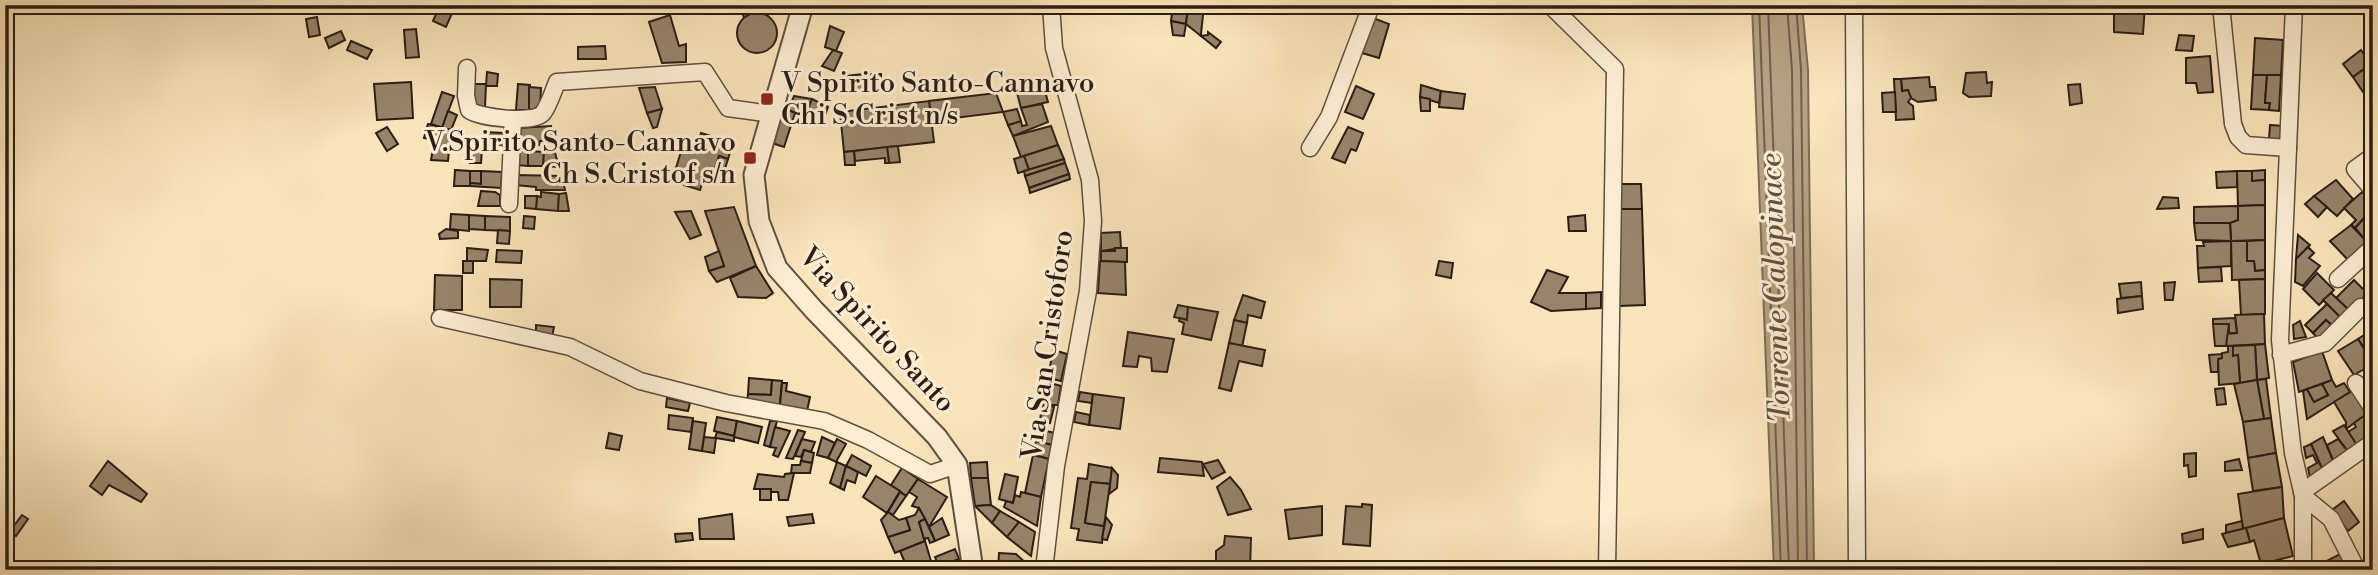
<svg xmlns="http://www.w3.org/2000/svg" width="2378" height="575" font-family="'Libre Bodoni',serif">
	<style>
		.water { fill: #b4a082; stroke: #7d6c56; stroke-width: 2 }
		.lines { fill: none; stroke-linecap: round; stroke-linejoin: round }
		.shore { stroke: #705e4b; stroke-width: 2 }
		.building { fill: #97846b; stroke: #2b1d14; stroke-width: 2 }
		.minor-casing { stroke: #5f4f3e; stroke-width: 19 }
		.tertiary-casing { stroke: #5f4f3e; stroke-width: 23 }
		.minor { stroke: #fcedd3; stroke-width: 16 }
		.tertiary { stroke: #fcedd3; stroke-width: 19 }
		.poi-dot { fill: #8f2418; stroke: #fcedd3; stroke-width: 2.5 }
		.labels { text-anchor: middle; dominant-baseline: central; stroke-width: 6; stroke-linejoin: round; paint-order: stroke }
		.poi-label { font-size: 28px; fill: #2b1d14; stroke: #fcedd3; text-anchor: start }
		.street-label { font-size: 28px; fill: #2b1d14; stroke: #fcedd3 }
		.water-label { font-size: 30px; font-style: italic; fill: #625140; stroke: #fcedd3 }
	</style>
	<rect width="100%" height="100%" fill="#fae4bb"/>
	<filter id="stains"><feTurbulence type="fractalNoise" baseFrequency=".00286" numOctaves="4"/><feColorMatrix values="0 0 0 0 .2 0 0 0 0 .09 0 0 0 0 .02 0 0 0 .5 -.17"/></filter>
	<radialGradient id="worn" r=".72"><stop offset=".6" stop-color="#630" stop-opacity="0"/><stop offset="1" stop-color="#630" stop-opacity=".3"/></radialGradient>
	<path class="water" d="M1752,5H1802L1808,70L1814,570H1774Z"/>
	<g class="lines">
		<g class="shore">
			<path d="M1759,5L1781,570"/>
			<path d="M1768,5L1789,570"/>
			<path d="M1787,5L1792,70L1798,570"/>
			<path d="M1796,5L1801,70L1807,570"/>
		</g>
	</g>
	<g class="building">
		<path d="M440,5L453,11L446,27L433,21Z"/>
		<path d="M759,5L760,13L744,18L741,7Z"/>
		<path d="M899,5H946V10L900,14Z"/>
		<path d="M1173,5L1188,8L1186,24L1171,21Z"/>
		<path d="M1204,5L1201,34V36L1186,24L1188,8L1179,6Z"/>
		<path d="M2114,5H2145L2143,34L2114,32Z"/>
		<circle cx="757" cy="33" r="20"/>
		<path d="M670,15L679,46L686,44V62L662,63L649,22Z"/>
		<path d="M317,17L320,35L309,37L306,19Z"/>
		<path d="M1373,18L1389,24L1379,58L1362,53Z"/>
		<path d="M1171,21L1186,24L1184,36L1173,35Z"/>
		<path d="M830,26L844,32L836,51L825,47Z"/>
		<path d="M416,29L419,57L406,58L404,30Z"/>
		<path d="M341,31L345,40L329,48L325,38Z"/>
		<path d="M1208,32L1221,42L1216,48L1201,36L1208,35Z"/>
		<path d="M2179,35L2194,36L2192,51L2176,50Z"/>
		<path d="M2255,38L2283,40L2281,75H2253Z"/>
		<path d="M351,41L372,50L367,59L347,50Z"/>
		<path d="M605,46L606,59H578V47Z"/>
		<path d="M833,50L842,53L834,71L822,66Z"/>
		<path d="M2361,50L2371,64L2353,77L2343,64Z"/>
		<path d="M2210,56L2213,92L2198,93L2196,83H2186V58Z"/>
		<path d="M2371,64L2373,85L2363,92L2353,77Z"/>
		<path d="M487,72L498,74L497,86H486Z"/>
		<path d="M1986,72L1987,83L1992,82L1991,96L1969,97L1963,93L1966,73Z"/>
		<path d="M864,74L863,92L846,90L847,76Z"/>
		<path d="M864,74H881V88L874,89V82L864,81Z"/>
		<path d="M2253,75H2267L2265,103H2270L2269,110L2251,109Z"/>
		<path d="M2267,75H2281L2279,111L2269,110L2270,103H2265Z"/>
		<path d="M1929,77L1930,87H1935L1936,100L1918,102L1911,98L1908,90L1902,91L1901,79Z"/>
		<path d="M1894,79H1901L1902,91L1908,90L1911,98L1908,102L1913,106L1914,119L1896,120Z"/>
		<path d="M411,82L413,118L377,120L374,84Z"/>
		<path d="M473,84H486L485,108H474Z"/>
		<path d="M518,84L530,85L529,110H516Z"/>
		<path d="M1043,84L1048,102L1021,108L1016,89Z"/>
		<path d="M2080,84L2082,103L2070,105L2068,85Z"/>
		<path d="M1421,85L1441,91L1439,103L1420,97Z"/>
		<path d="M1356,86L1374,94L1363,119L1345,112Z"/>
		<path d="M529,87L541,88L540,111L529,110Z"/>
		<path d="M655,87L662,109L647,113L639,88Z"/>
		<path d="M1441,91L1465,94L1463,109L1439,107Z"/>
		<path d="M442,92L454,96L442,128L431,124Z"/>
		<path d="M1895,92L1896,112H1883L1882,93Z"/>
		<path d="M996,93L1003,112L931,121L929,101Z"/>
		<path d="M794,96L812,99L806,117L788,110Z"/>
		<path d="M1420,97L1430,99V111H1421Z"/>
		<path d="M812,99L828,107L823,121L806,114Z"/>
		<path d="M929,101L934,142L844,152L840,112Z"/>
		<path d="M1042,104L1048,122L1013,136L1008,125L1021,121L1022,126L1027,125L1021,108Z"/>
		<path d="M784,108L795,113L784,147L772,143Z"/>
		<path d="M662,109L657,127L653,128L647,113Z"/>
		<path d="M1017,109L1021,121L1008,125L1003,112Z"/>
		<path d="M448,111L457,115L451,130L442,128Z"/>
		<path d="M428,124L437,126L434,140L424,138Z"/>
		<path d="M2270,125L2283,126L2282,140L2269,139Z"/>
		<path d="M437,126L451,130L448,161L431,160Z"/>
		<path d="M551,126L553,141H540L539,145L517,144L518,128Z"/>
		<path d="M1051,126L1058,145L1021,157L1013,136Z"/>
		<path d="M387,127L398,144L387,151L376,133Z"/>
		<path d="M1348,127L1363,133L1356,151L1351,149L1345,163L1332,158Z"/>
		<path d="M483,132L504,133L503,145L482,144Z"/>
		<path d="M701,133L733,143L728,159L719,156L713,175L706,172L700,190L684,185L686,178L674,174L685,139L698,143Z"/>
		<path d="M1058,145L1064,159L1029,170L1024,156Z"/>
		<path d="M898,146L900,162L889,163L887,147Z"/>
		<path d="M887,147L889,163H885V158L855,161L854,151Z"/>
		<path d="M471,149H482L481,163H470Z"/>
		<path d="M517,151H528V166L516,165Z"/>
		<path d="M528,151L544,152L543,166H528Z"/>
		<path d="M854,151L855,165H845L844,152Z"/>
		<path d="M544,152L555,153L559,167L543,166Z"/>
		<path d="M719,156L728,159L722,178L713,175Z"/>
		<path d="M1024,156L1029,170L1018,173L1014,159Z"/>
		<path d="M1064,159L1065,163L1025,176L1024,171Z"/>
		<path d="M1065,163L1069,174L1029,188L1025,176Z"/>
		<path d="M455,170L470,171V186H454Z"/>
		<path d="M2265,170V180L2252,181V171Z"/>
		<path d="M470,171H481V184L470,183Z"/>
		<path d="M481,171L502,172L501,188L470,186V183L481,184Z"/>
		<path d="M2237,171V187L2217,188L2216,172Z"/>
		<path d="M2237,171H2252V181L2265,180V205L2238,206Z"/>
		<path d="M1069,174L1070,179L1030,193L1029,188Z"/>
		<path d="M517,175L562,176L565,190H536V187L516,185Z"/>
		<path d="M2336,180L2353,199L2337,216L2314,196Z"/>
		<path d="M1617,184H1641L1642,209H1617Z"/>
		<path d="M481,191L495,192L500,195V206H478Z"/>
		<path d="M541,192L559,194L558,211L536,209L537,196L541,197Z"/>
		<path d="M2362,192L2373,203V208L2355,228L2351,225L2356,220L2344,208Z"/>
		<path d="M566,193L569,211H558L559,194Z"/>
		<path d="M525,196H537L536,209L525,208Z"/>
		<path d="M2314,196L2327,207L2318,217L2305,204Z"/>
		<path d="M2163,197L2178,198L2179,208L2157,209Z"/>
		<path d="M2265,205V240L2231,241L2230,220H2238V206Z"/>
		<path d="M2238,206V220L2230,223H2194V207Z"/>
		<path d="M734,207L756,266L717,282L709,271L724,266L705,211Z"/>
		<path d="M1616,209H1642L1645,305L1619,306Z"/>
		<path d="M691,211L701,235L690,239L675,212Z"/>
		<path d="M2370,212L2373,215V238L2368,243L2355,228Z"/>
		<path d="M451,214L469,215V231L450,229Z"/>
		<path d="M469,215L485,216V230L469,229Z"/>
		<path d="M1585,215L1586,231H1569L1568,217Z"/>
		<path d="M485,216L510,217V231L485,230Z"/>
		<path d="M524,216L535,217L534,229L523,228Z"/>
		<path d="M2194,223H2230L2231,241L2196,240Z"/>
		<path d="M2351,225L2368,243L2349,261L2330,241Z"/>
		<path d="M446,229L458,231V238L440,239L439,234Z"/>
		<path d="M498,230L510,231L509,244L497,243Z"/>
		<path d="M1120,232L1121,248L1101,251V233Z"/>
		<path d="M2298,235L2310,245L2296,259Z"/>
		<path d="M2265,240V270L2255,271L2254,261H2247V241Z"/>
		<path d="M2231,241H2247V261H2254L2255,271L2265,270V279L2232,280Z"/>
		<path d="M2231,241V266L2198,268L2197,246H2204L2203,242Z"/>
		<path d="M2308,247L2314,253L2309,258L2320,266L2303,286L2295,282L2296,259Z"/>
		<path d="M467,248L488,250L486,261H467Z"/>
		<path d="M1115,248H1127V262L1101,261V251H1115Z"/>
		<path d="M497,250L522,251L521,263L496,262Z"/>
		<path d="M719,251L724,266L709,271L705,257Z"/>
		<rect x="463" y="261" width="10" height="12"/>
		<path d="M1100,261L1125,262L1126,295L1098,293Z"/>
		<path d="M1439,261L1453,263L1451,278L1436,275Z"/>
		<path d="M756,266L773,293L766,298L738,297L730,278Z"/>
		<path d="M2221,267L2222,281L2199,282L2198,268Z"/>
		<path d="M1547,270L1568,277L1559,293H1586V309L1551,311L1531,302Z"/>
		<path d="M2317,273L2334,290L2319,305L2303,289Z"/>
		<path d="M435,275L462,276V310H434Z"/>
		<path d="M490,279L522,280L521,307H490Z"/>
		<path d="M2265,279V314L2241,315L2239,280Z"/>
		<path d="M2354,280L2367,293L2352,313L2336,298Z"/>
		<path d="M2141,282L2142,296L2121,298L2119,284Z"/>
		<path d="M2175,282L2173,300H2165L2164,283Z"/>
		<path d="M1601,292V308L1586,309V293Z"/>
		<path d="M2331,293L2352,313L2344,321L2323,300Z"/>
		<path d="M1243,295L1265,302L1261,318L1248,315L1247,323L1234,320Z"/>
		<path d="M2142,296L2143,309L2118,313L2117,299Z"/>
		<path d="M2327,304L2344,321L2336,329L2326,320L2313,333L2305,325Z"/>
		<path d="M1178,305L1188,307L1187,320L1174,317Z"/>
		<path d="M1188,307L1218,312L1211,340L1182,334L1184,323L1179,321L1180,318L1187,320Z"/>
		<path d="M2264,314L2265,344L2226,346L2225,334L2237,333L2235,315Z"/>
		<path d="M2235,318L2237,333H2229V324H2213V319Z"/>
		<path d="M1234,320L1247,323L1242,347L1229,343Z"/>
		<path d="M2326,320L2336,329L2321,342L2313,333Z"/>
		<path d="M2300,321L2306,337L2294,339L2293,325Z"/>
		<path d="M2213,324H2229L2226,346H2215Z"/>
		<path d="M536,325L554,327L551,342L536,339Z"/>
		<path d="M2373,329V361L2358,339Z"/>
		<path d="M1128,332L1174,339L1167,372L1152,371L1151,358L1139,356L1137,367L1123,366Z"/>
		<path d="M2358,339L2373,364L2354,375L2338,351Z"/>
		<path d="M1229,343L1265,350L1262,366L1239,361L1231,391L1219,388Z"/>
		<path d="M2265,344L2269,378L2257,380L2255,345Z"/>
		<path d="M2255,345L2257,380L2240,383L2238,355L2233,356V346Z"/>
		<path d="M2228,346H2233V356L2238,355L2240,383L2219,385L2218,359L2222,358V353L2228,352Z"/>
		<path d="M1053,350L1067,354L1061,381L1048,378Z"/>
		<path d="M2322,351L2332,380L2299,392L2293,362Z"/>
		<path d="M2222,354V358L2218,359V372H2211L2209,355Z"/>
		<path d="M749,378L772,380L771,395L748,394Z"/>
		<path d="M2266,379L2271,418L2264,419L2257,380Z"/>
		<path d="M772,380L782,381L780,405L747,401L748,394L771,395Z"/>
		<path d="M2257,380L2264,419L2243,422L2234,384Z"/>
		<path d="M2332,380L2336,387L2344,383L2350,392L2307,419L2303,391L2307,389L2314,402L2328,395L2322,384Z"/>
		<path d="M1047,382L1061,386L1058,405H1042Z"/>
		<path d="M782,383H787L786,391L810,397L807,411L780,405Z"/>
		<path d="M2322,384L2328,395L2314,402L2307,389Z"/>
		<path d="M2224,388L2226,404L2217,405L2215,389Z"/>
		<path d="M2352,391L2368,413L2346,429V422L2334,402Z"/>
		<path d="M1080,392L1093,394L1092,403L1078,401Z"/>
		<path d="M1093,394L1124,398L1120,429L1089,425Z"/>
		<path d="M667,398L690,403L688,411L666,407Z"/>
		<path d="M1042,405L1054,407L1050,423L1040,421Z"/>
		<path d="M1076,412L1090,415L1089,425L1074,422Z"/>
		<path d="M2368,413L2373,420V439L2359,448L2348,432L2356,427L2354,423Z"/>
		<path d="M669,415L693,418L691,432L668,429Z"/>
		<path d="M717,417L737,421L734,436L714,431Z"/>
		<path d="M2271,418L2276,453L2248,458L2243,422Z"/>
		<path d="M693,421L706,423L702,451L689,449Z"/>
		<path d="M737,421L762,427L758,443L734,437Z"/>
		<path d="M770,421H777L770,447L764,445Z"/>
		<path d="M2344,425L2358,447L2349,453L2333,431Z"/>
		<path d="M775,427L790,431L778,457L773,455L776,448L770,447Z"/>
		<path d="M1038,429L1055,433L1052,445L1036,441Z"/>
		<path d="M798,430L805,432L802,439L793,459L786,458Z"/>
		<path d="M717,432L734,436V441L716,438L714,453L702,451L704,437L715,438Z"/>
		<path d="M609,433L622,436L619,450L606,448Z"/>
		<path d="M822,437L835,443L828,458L817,455Z"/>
		<path d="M2323,437L2335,465L2324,473L2311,444Z"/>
		<path d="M802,439L815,442L811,452L804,450L801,457L795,456Z"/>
		<path d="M837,439L846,444L836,462L828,458Z"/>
		<path d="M2338,439L2349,453L2335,465L2327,445Z"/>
		<path d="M1036,441L1052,445L1049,459L1033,455Z"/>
		<path d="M2311,444L2324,473L2311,482L2308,468L2317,463L2313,455L2306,458L2304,447Z"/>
		<path d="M804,450L814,453L812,463L801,461Z"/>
		<path d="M2196,453V476L2189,477L2188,465L2184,466V454Z"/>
		<path d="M2276,453L2282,487L2253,491L2248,458Z"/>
		<path d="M852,455L871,466L866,476L846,466Z"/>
		<path d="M1033,455L1049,459L1041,497L1025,493Z"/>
		<path d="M1160,458L1202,462L1204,476L1158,472Z"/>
		<path d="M2239,459L2242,470L2225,471V462Z"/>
		<path d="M1218,460L1225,472L1212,479L1203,464Z"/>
		<path d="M108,461L147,494L141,502L109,485L102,495L90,486Z"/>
		<path d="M801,461L812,463L810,473H791L792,465H800Z"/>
		<path d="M837,462L846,466L840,488L830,483Z"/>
		<path d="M987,462L988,478H971L970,463Z"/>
		<path d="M1089,464L1112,468L1110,484L1091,482L1085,523L1104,526L1102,543L1077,540L1079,529L1071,528L1078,478L1087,479Z"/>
		<path d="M846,466L858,472L855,483L847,480L844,490L840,488Z"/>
		<path d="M902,468L918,479L906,496L891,485Z"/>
		<path d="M1112,468L1118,475L1117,488L1109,494Z"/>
		<path d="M794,473L788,500H779L778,492H771V489H754L758,474L784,477L785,474Z"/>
		<path d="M1005,474L1018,477L1013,503L999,499Z"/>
		<path d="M876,476L900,491L887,513L863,497Z"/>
		<path d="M1230,477L1241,490L1251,509L1228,515L1217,487Z"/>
		<path d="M971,478H988L991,505L975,506Z"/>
		<path d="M918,479L947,497L929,527L919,508L912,506L917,497L909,492Z"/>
		<path d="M1091,482L1110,484L1104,526L1085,523Z"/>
		<path d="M2282,487L2284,518L2243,529L2238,494Z"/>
		<rect x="760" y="489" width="11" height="11"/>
		<path d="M900,492L906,496L893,515L888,512Z"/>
		<path d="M1021,492L1041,497L1037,526L1004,507L1006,501L1013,503L1015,495L1020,497Z"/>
		<path d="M2344,501L2359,522L2348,531L2332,510Z"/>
		<path d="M1362,504L1372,505L1370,546L1343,544L1346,506L1362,507Z"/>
		<path d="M991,505L1000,511L992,523L975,506Z"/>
		<path d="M1322,506V535L1289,539L1285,510Z"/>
		<path d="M919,508L925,519L919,522L925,541L895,553L888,537L910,530L906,518L915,515Z"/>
		<path d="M1000,511L1019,522L1007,537L992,523Z"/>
		<path d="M888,512L899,520L906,518L910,530L888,537L881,520Z"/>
		<path d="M732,514L734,539H700L699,519Z"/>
		<path d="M812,514L814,523L789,526L787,517Z"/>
		<path d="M22,515L28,519L16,536L10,531Z"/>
		<path d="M1106,517L1112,525L1107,540L1102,539Z"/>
		<path d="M942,518L949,535L935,541L929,527Z"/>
		<path d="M2284,518L2293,556L2261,564L2254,540L2250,542L2246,528Z"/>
		<path d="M925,519L935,541L930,543L928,538L924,539L919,522Z"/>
		<path d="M2242,521L2243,529L2226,533V525Z"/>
		<path d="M1019,522L1035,532L1031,556L1007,537Z"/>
		<path d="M2246,528L2250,542L2228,547L2222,534Z"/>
		<path d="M2203,529V539L2183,543L2182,534Z"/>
		<path d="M692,533L693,540L676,542L675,534Z"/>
		<path d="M1225,536L1251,538L1250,570H1216V551L1224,545Z"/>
		<path d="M925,541L931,561L917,570H908L900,551Z"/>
		<path d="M955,549L959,559L939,567L935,557Z"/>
		<path d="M999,553L1016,554L1029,566L1028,570H998Z"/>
		<path d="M2340,554L2349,570H2315V567Z"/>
	</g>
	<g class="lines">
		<g class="minor-casing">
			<g id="minor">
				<path d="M1550,5L1615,69L1607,570"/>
				<path d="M1854,5L1857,570"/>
				<path d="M2221,5L2233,124L2238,137L2246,145L2288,148"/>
				<path d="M2294,5L2280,340L2293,453L2303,496V570"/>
				<path d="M467,68L466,96L469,110C480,118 534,124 543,113C549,105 553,92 557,82L705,72L728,108L771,114"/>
				<path d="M1310,148L1329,117L1371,6L1383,5"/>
				<path d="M2373,156L2355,169L2373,190"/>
				<path d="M509,204L513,119"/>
				<path d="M2338,279L2373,247"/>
				<path d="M440,318L570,347L640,381L726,403L824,421L868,440L930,474L957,465"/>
				<path d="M2281,355L2325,343L2361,307"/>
				<path d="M2356,383L2373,409"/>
				<path d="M2302,492L2373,442"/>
				<path d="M2303,496L2331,519L2357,570"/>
				<path d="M1044,570L1056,466L1088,291L1093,221L1090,180L1054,48L1051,5"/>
			</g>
		</g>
		<g class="tertiary-casing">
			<path id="tertiary" d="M803,5L754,175L759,221L777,268L814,310L937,437L957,465L973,570"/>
		</g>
		<use href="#minor" class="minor"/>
		<use href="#tertiary" class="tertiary"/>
	</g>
	<g class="poi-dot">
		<rect x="760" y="92" width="14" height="14" rx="3.5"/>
		<rect x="743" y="151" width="14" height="14" rx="3.5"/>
	</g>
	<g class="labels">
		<g class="poi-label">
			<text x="781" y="83">V Spirito Santo-Cannavo<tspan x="781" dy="32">Chi S.Crist n/s</tspan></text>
			<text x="736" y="142" text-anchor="end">V.Spirito Santo-Cannavo<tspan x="736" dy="32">Ch S.Cristof s/n</tspan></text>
		</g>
		<g class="street-label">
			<text transform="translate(877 330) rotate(47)">Via Spirito Santo</text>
			<text transform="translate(1048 345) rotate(-82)">Via San Cristoforo</text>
		</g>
		<g class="water-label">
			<text transform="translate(1776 288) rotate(-92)">Torrente Calopinace</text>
		</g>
	</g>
	<rect width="2378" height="575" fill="none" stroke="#fae4bb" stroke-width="28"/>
	<rect x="7" y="7" width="2364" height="561" fill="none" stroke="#2b1d14" stroke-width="3.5"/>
	<rect x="14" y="14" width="2350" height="547" fill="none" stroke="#2b1d14" stroke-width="2"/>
	<rect width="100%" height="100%" filter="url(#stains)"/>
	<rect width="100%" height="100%" fill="url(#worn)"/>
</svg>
